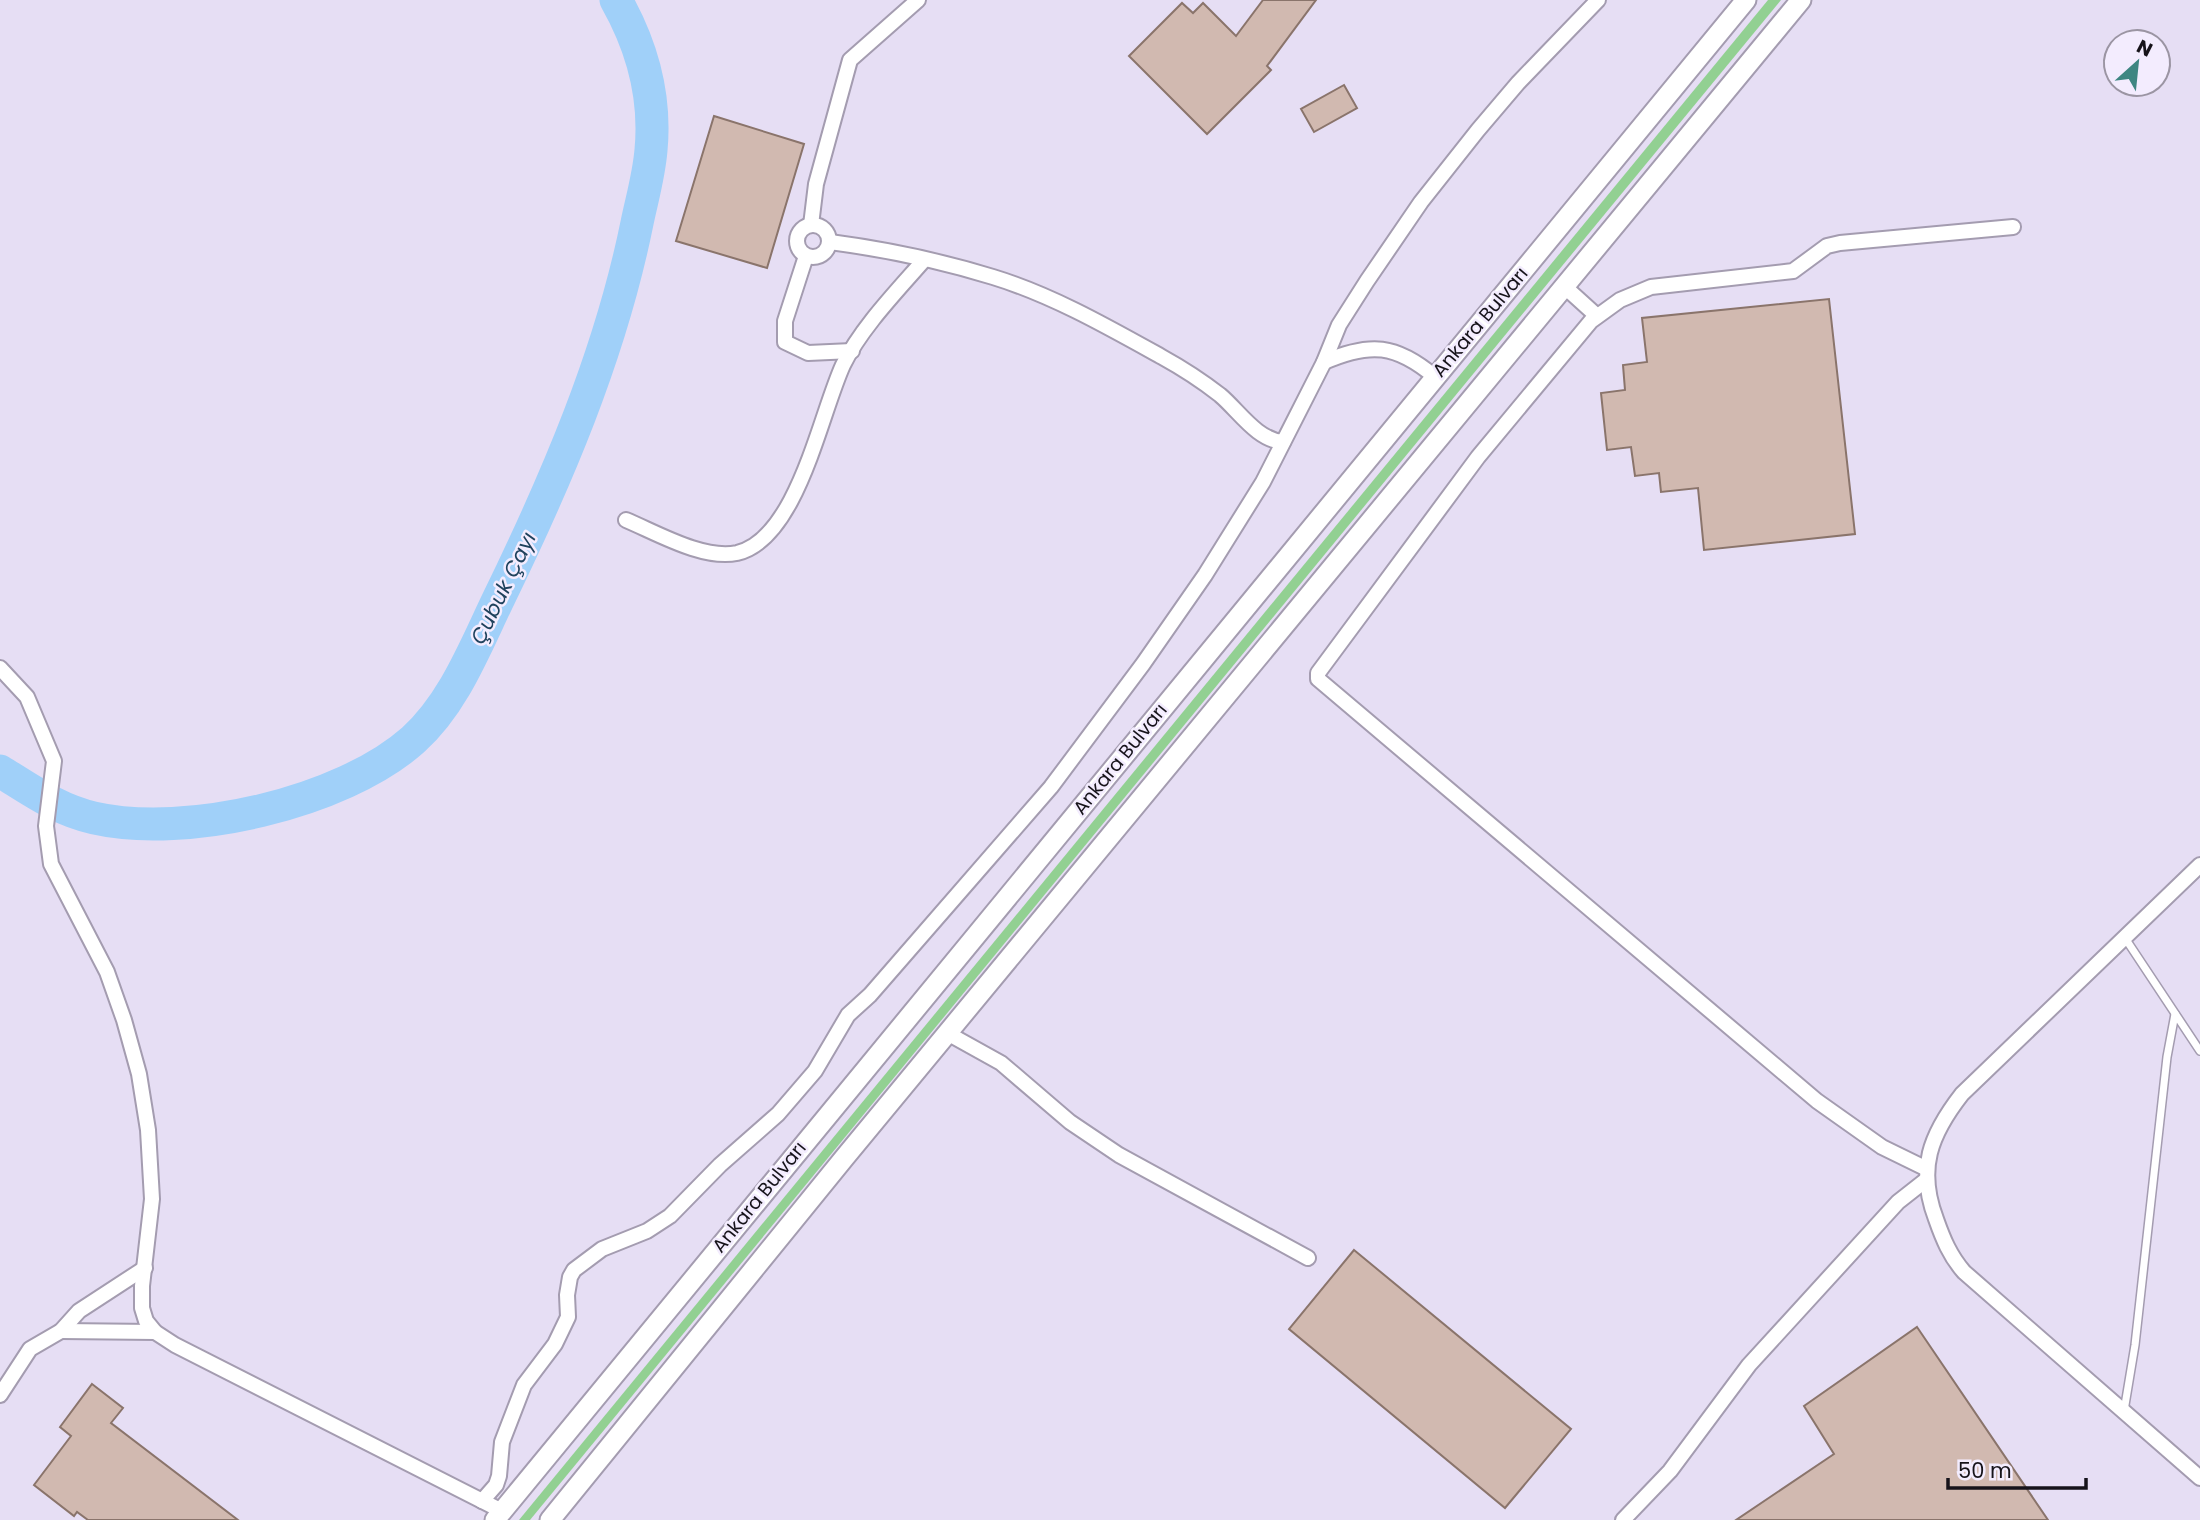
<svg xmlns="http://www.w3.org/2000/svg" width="2200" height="1520" font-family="Poppins,sans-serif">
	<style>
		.green { fill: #92d092 }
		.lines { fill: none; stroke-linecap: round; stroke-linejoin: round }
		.river { stroke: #a0d0f9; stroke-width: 33 }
		.building { fill: #d1b9b0; stroke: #8a746b; stroke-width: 2 }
		.service-casing { stroke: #a49cb0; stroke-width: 10 }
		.minor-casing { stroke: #a49cb0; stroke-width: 18 }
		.secondary-casing { stroke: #a49cb0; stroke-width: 23 }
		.service { stroke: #fff; stroke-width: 7 }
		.minor { stroke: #fff; stroke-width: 14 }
		.secondary { stroke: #fff; stroke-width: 19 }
		.labels { text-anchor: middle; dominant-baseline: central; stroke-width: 5; stroke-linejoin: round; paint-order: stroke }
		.street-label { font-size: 19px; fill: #16131a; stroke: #f3ecfe }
		.water-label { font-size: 21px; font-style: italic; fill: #1f425d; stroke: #f3ecfe }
	</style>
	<rect width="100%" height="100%" fill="#e6def4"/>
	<path class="green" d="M1768,0H1781L530,1520H519Z"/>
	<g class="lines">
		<path class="river" d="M0,771C31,790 58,810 94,818C186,839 342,803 413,740C453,704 474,650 497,602C556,481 610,356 637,223C642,199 649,175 651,150C656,97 642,46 616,0"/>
	</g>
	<g class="building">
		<path d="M1263,0H1316L1267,66L1271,70L1207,134L1129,56L1182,3L1193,13L1203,3L1236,36Z"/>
		<path d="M1344,85L1357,108L1314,132L1301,109Z"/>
		<path d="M714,116L804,144L767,268L676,241Z"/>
		<path d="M1829,299L1855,534L1704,550L1698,488L1661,492L1659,473L1635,476L1631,447L1607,450L1601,393L1625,390L1623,365L1647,362L1642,318Z"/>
		<path d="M1354,1250L1571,1429L1505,1508L1289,1329Z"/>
		<path d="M1917,1327L2048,1520H1736L1834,1454L1804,1406Z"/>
		<path d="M92,1384L123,1408L111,1423L238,1520H88L77,1512L74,1516L34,1485L71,1436L60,1427Z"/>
	</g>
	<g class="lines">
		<g class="service-casing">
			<g id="service">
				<path d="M2125,938L2200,1051"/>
				<path d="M2124,1411L2135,1345L2167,1057L2175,1014"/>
			</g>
		</g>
		<g class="minor-casing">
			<g id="minor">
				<circle cx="813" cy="241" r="16"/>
				<path d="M811,225L816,184L850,60L918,0"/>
				<path d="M830,242C883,249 941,261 993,277C1052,295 1108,327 1162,357C1182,368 1202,381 1220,395C1239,411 1257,440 1283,442"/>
				<path d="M806,256L785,321V342L808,353L852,351"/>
				<path d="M1565,287L1597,316"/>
				<path d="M1324,362C1370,342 1396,344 1435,377"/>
				<path d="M626,520C657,533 703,560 737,553C797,539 820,415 843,365C861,328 897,291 924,260"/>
				<path d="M0,668L27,697L54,761L46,826L51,864L107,972L124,1020L139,1074L148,1130L152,1199L142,1286V1308L146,1321L155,1332L175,1345L502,1511"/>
				<path d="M2200,865L1962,1094C1930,1135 1917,1169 1936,1219C1943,1239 1950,1256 1964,1272L2200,1478"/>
				<path d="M947,1033L1001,1063L1070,1122L1119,1155L1308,1258"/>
				<path d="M1927,1169L1882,1147L1817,1101L1318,679V673L1478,457L1591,321L1620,300L1651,287L1793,271L1827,246L1840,243L2013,227"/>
				<path d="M61,1331L155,1332"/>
				<path d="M0,1395L30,1349L61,1331L79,1311L145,1268"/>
				<path d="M482,1501L496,1485L499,1476L502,1442L524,1385L555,1344L568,1317L567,1295L570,1277L574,1270L602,1249L647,1231L670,1216L720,1165L778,1114L815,1071L848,1015L870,995L1051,787L1143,664L1205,575L1263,482L1324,362L1339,325L1367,281L1421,202L1478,130L1518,83L1598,0"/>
				<path d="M1623,1520L1670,1471L1749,1365L1898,1202L1926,1180"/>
			</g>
		</g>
		<g class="secondary-casing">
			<g id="secondary">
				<path d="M495,1520L1746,0"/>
				<path d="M550,1520L845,1157L1801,0"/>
			</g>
		</g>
		<use href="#service" class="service"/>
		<use href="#minor" class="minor"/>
		<use href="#secondary" class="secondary"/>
	</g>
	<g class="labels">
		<g class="street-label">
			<text transform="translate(1480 322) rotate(-50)">Ankara Bulvarı</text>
			<text transform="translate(1120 759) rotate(-51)">Ankara Bulvarı</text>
			<text transform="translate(759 1197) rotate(-51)">Ankara Bulvarı</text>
		</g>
		<g class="water-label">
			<text transform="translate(503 588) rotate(-64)">Çubuk Çayı</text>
		</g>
	</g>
	<g transform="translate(2137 63) rotate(27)"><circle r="33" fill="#f3ecfe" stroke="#9b95a3" stroke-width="2"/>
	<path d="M0-5L12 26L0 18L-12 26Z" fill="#3e8682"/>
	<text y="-10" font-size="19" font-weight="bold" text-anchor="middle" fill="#16131a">N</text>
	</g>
	<path d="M1948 1478v10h138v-10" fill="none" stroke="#16131a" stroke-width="3.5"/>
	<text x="1958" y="1478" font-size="21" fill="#16131a" stroke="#f3ecfe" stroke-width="5" paint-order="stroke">50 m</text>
</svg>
